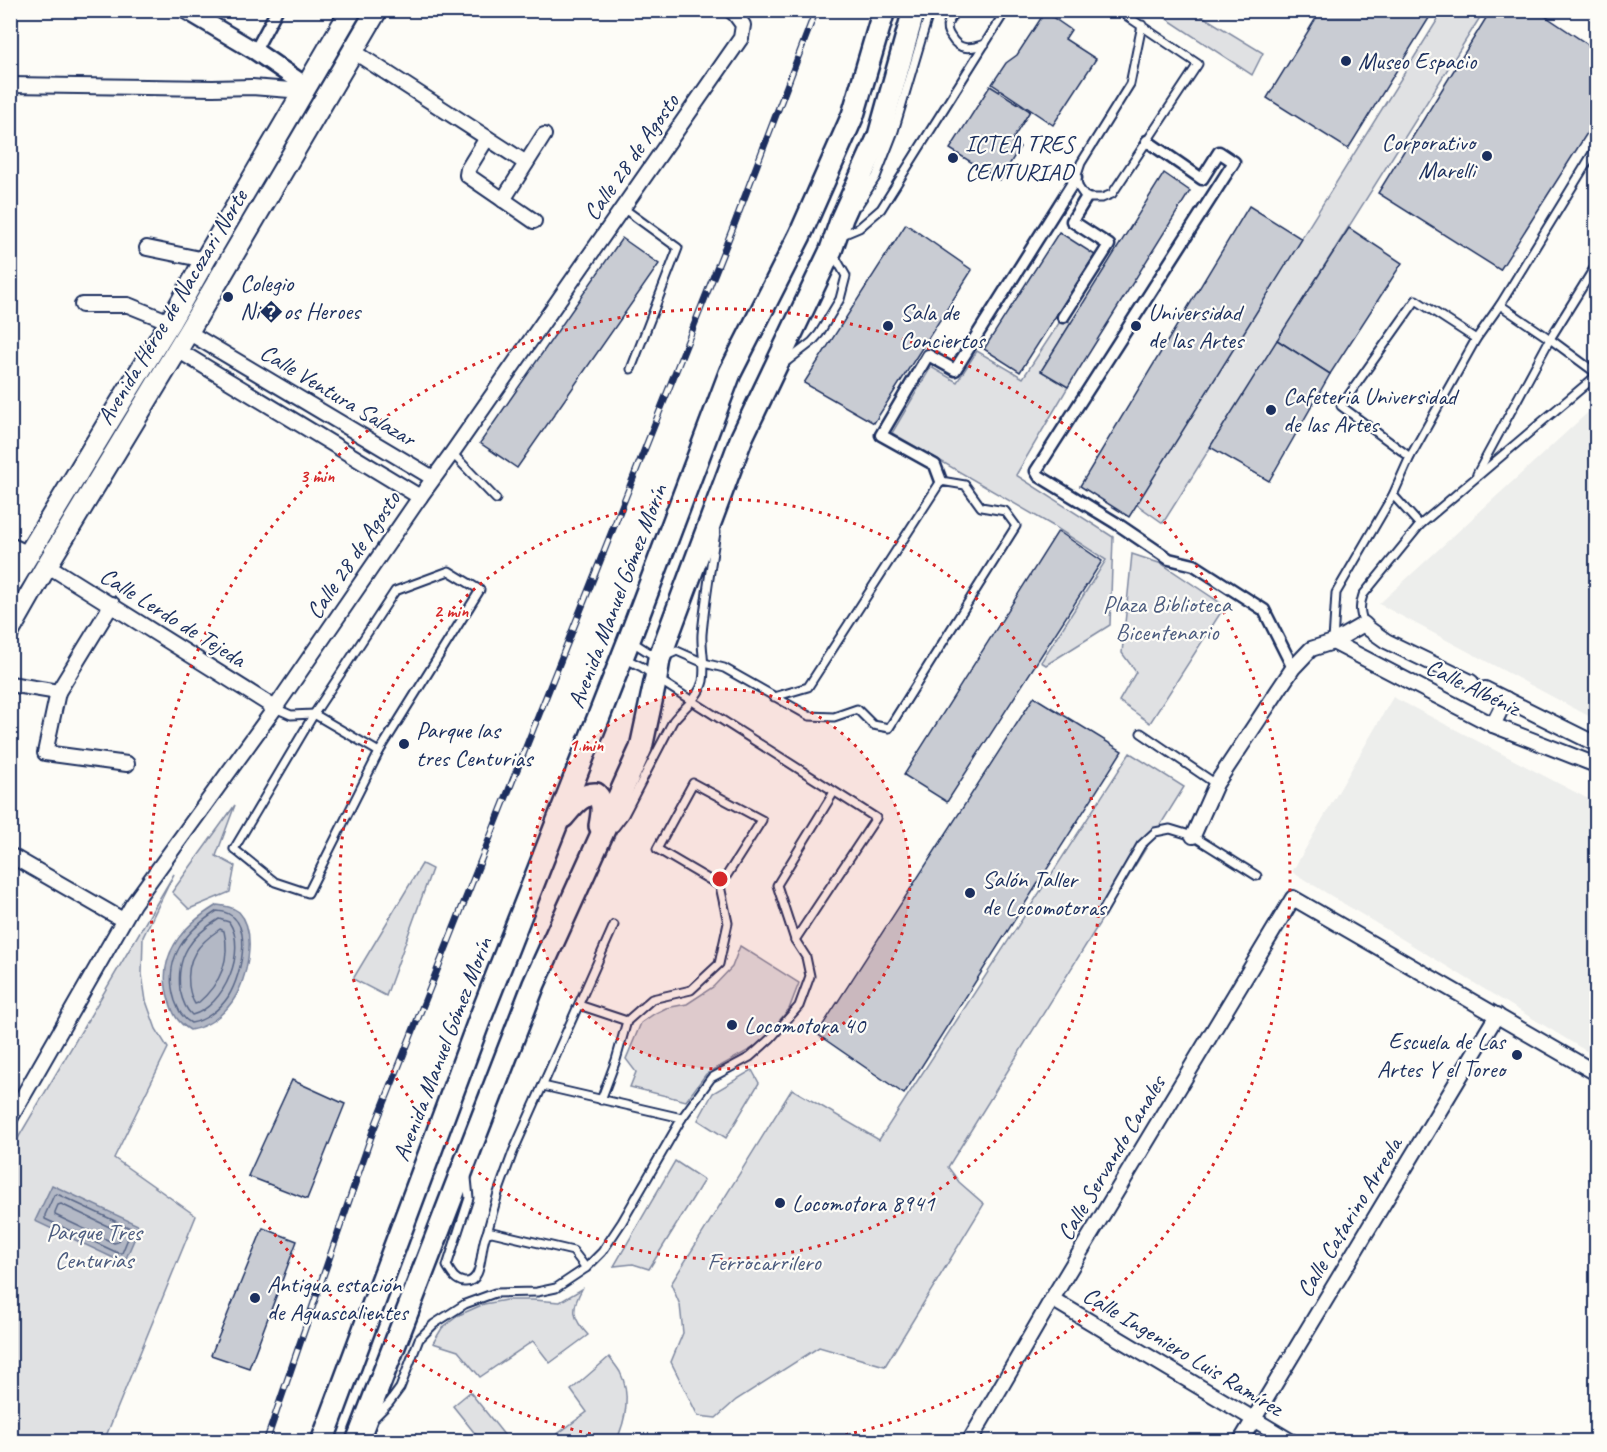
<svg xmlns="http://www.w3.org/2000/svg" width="1607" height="1452" font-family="Caveat,sans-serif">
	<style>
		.built { fill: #edeeec }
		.green { fill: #e0e1e3; stroke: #7e88a0; stroke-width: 1.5 }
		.water { fill: #b3b8c5; stroke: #76819c; stroke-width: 1.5 }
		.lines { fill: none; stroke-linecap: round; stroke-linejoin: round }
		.shore { stroke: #586687; stroke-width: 1.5 }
		.building { fill: #c9ccd3; stroke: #1b2f5e; stroke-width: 1.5 }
		.service-casing { stroke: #1b2f5e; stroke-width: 11 }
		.pedestrian-casing { stroke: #1b2f5e; stroke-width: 15 }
		.minor-casing { stroke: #1b2f5e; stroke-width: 18 }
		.tertiary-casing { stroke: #1b2f5e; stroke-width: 21 }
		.secondary-casing { stroke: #1b2f5e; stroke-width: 24 }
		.primary-casing { stroke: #1b2f5e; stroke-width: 26 }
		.service { stroke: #fdfcf7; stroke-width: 7 }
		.pedestrian { stroke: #fdfcf7; stroke-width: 10 }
		.minor { stroke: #fdfcf7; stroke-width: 14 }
		.tertiary { stroke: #fdfcf7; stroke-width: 16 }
		.secondary { stroke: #fdfcf7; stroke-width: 20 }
		.primary { stroke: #fdfcf7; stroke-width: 21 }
		.rail-casing { stroke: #1b2f5e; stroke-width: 7 }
		.rail { stroke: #fdfcf7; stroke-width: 4.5; stroke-dasharray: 14; stroke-linecap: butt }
		.ring { fill: none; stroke: #d62828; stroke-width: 3; stroke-dasharray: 3 6 }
		.poi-dot { fill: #1b2f5e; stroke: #fdfcf7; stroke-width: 2 }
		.labels { text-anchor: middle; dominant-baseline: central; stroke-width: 4.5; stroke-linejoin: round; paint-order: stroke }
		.poi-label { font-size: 24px; fill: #1b2f5e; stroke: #fdfcf7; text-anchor: start }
		.street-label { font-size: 24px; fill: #1b2f5e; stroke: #fdfcf7 }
		.park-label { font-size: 24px; fill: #4c5c7f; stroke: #fdfcf7 }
		.centre { fill: #d62828; stroke: #fdfcf7; stroke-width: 3 }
		.ring-label { font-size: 18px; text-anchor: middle; font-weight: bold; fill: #d62828; stroke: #fdfcf7; stroke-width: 4.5; stroke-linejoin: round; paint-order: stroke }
	</style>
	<rect width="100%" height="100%" fill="#fdfcf7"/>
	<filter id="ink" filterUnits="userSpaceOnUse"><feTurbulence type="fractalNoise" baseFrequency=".0167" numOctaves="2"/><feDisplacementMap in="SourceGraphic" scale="12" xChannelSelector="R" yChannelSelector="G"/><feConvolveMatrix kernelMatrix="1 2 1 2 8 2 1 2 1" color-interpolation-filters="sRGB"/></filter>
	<g filter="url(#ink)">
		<g class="built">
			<path d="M1596,405V720L1379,604Z"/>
			<path d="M1393,697L1596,803V1057L1292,872Z"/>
		</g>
		<g class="green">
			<path d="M1155,11H1194L1263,53L1252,75Z"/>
			<path d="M1443,11H1484L1163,523L1136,504Z"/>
			<path d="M1063,317L1071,323L1041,371L1068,387L1016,475L1113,537L1110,625L1046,665L1041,662L1106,560L1055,527L892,433L931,367L957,382L977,351L1023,378Z"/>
			<path d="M1132,554L1162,564L1225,606L1150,723L1119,701L1136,672L1122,653Z"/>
			<path d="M1130,753L1184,787L948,1167L959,1182L984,1204L885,1366L819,1347L736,1400L716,1418L698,1416L671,1362L683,1333L680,1305L671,1284L792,1089L879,1140Z"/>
			<path d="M235,805L216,856L235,866L230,892L189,909L172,892Z"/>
			<path d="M422,864L432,869L386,996L353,979Z"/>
			<path d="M174,874L143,937L142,974L146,1001L156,1029L168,1048L114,1158L196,1216L104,1441L11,1442V1150Z"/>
			<path d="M740,946L799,983L789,1009L760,1044L706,1074L686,1101L630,1087L636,1072L626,1059L641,1023L654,1014L666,1008L687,1004L713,987L732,967Z"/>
			<path d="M752,1070L759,1083L726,1138L698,1120L713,1093Z"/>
			<path d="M675,1161L704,1180L649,1269L633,1264L614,1266Z"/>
			<path d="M582,1289C571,1309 572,1318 588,1335L550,1363L533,1341L480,1377L458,1351L433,1343L442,1328L459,1315L484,1304L506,1300H533L560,1302Z"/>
			<path d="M609,1357C613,1362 617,1367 620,1372C631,1393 626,1421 616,1441H548L587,1412L571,1390Z"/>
			<path d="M470,1392L509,1441H481L453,1406Z"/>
		</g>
		<g class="water">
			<path d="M217,905C225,906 233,907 239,912C258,932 247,982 232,1002C222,1016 207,1027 190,1030C177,1022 173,1014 169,1000C155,957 182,926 217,905Z"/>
			<path d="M52,1185L140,1226L124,1263L35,1221Z"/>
		</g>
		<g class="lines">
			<g class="shore">
				<path d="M217,911C257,913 242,975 228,997C220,1009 205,1021 191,1023C182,1018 179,1011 175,1001C162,960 184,932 217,911Z"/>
				<path d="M219,919L229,922C248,950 224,1007 192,1015C185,1009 182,999 180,990C176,956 191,936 219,919Z"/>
				<path d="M220,929L224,931C231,960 220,984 198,1003L195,1004C191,998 190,992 189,986C186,958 198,944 220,929Z"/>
				<path d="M57,1194L130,1228L131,1231L122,1253H118L45,1219V1215L54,1195Z"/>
				<path d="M61,1204L120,1232L121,1235L118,1242L114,1243L55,1215V1212L58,1205Z"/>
			</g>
		</g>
		<g class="building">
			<path d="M1321,10H1434L1348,149L1267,98Z"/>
			<path d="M1491,10H1536L1596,50V119L1500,270L1378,193Z"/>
			<path d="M1045,12L1071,30L1065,39L1096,59L1053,125L992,84L1006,63L1017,55Z"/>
			<path d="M990,86L1030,111L1011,142L1020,147L1000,180L950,149Z"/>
			<path d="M1164,173L1190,191L1068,387L1041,371Z"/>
			<path d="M1249,206L1302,239L1129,517L1080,486Z"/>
			<path d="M906,224L972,270L874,423L804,383Z"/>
			<path d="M1349,228L1402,263L1330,374L1277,340Z"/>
			<path d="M1059,232L1095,255L1020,372L984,349Z"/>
			<path d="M622,238L659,264L517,468L480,443Z"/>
			<path d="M1277,340L1330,374L1269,481L1210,447Z"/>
			<path d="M1058,531L1102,561L947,802L904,775Z"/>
			<path d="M1034,697L1122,751L904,1094L817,1034Z"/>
			<path d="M292,1080L345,1104L307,1199L248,1176Z"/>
			<path d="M263,1228L297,1241L249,1368L211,1355Z"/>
		</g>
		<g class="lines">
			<g class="service-casing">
				<g id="service">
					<path d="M956,10C954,14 950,19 948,23C946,28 948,33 951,37C959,51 971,49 985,44"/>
					<path d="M1118,10L1198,64L1112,194L1102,198H1086L1079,188L1076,178L1081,163L1130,84L1142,25"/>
					<path d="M858,205L876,177L894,131L930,10"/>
					<path d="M623,208L678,248L631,369"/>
					<path d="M840,236L859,228L881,209L1006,10"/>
					<path d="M1500,305L1550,339L1596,373"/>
					<path d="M786,362L812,342L819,334L840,299L846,276L834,255"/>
					<path d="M452,453L496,499"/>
					<path d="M1410,457L1341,406L1416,300L1476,339"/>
					<path d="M1477,474L1550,339L1596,265"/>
					<path d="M1393,495L1420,525"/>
					<path d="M449,571L480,590L379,752L308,893L275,882L234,849L314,714L395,591Z"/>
					<path d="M1364,624C1360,613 1359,606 1363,595L1420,525L1596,376"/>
					<path d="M631,641L659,659L677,651L704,663L724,668L809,716L834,717L857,709L873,725L889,728L1016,526L1005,511L981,507L965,485L941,481L808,687L774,697"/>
					<path d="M1333,641L1336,593L1393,495L1410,457L1476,339L1500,305L1596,148"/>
					<path d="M624,658L642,667L656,678L876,818L795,940"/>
					<path d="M275,708L291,715L314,714L379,752"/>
					<path d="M1141,733L1216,784"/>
					<path d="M615,827L624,815L673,721C683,708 699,698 703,681C706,665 701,650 702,634C705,600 711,566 716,532"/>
					<path d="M1101,914L1141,845L1155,832L1170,829L1193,836L1257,876"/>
					<path d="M579,1005L627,1021"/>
					<path d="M543,1086L682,1118"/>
					<path d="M601,1100L616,1060L627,1021L652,999L691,990L719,964L728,923L720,886L762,820L693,783L657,849L720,886"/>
					<path d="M467,1178L469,1198L447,1266C451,1273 455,1281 464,1282C485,1284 479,1245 487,1233L498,1193L513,1152L614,925"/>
					<path d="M487,1233L492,1232L573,1251L586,1268"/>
					<path d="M374,1418L389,1403L400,1388L419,1339L434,1324L465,1304L495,1293L537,1292L556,1288L586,1268L602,1252L622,1222L682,1118L711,1078L750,1057L771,1038L799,1006L810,976L806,957L795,940L777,885L834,792"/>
				</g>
			</g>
			<g class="pedestrian-casing">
				<g id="pedestrian">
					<path d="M255,51L277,10"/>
					<path d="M1147,141L1202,179L1219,152L1234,162L1036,471L1039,476L1116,523L1169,559L1194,565L1264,610L1293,668"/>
					<path d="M1063,317L1109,245L1072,221L1086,198"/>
					<path d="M941,481L935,465L881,435L928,355L955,370L1076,178"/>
				</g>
			</g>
			<g class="minor-casing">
				<g id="minor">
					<path d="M353,51L526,163"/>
					<path d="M10,85L213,88L252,87L303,91"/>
					<path d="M487,138L468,169L467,175L534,221"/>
					<path d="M503,200L544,135"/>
					<path d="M147,248L205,260"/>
					<path d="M82,305H128L170,322"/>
					<path d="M188,332L433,478"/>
					<path d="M176,349L420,497"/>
					<path d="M10,545L29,554"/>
					<path d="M47,565L275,708"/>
					<path d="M112,604L58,692L45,753L127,764"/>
					<path d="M1333,642L1493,725L1596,765"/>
					<path d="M10,684L58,692"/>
					<path d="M1485,689L1596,744"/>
					<path d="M1493,725L1506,699"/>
					<path d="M1193,836L1216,784L1293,668L1311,649L1333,642L1364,624L1369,629L1386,641L1471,682"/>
					<path d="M10,855L123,920"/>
					<path d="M10,1119L133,904L275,708L420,497L452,453L741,38L743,25L735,14L730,10"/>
					<path d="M1052,1299L1292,1442"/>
					<path d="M969,1442L1052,1299L1293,898L1596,1073"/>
					<path d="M1240,1442L1497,1015"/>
				</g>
			</g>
			<g class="tertiary-casing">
				<path id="tertiary" d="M186,10L255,51L306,86"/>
			</g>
			<g class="secondary-casing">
				<g id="secondary">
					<path d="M10,585L108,423L170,322L205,260L351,10"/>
					<path d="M10,630L47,565L188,332L377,10"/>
				</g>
			</g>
			<g class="primary-casing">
				<g id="primary">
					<path d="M563,817C572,807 581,793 596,794C605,803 602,814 600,826"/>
					<path d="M322,1442L479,1021L629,640L730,373L800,235L853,115L884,10"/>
					<path d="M357,1442L534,984L641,748L656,678L659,659L742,437L831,250L842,218L879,136L914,10"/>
				</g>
			</g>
			<use href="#service" class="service"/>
			<use href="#pedestrian" class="pedestrian"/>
			<use href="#minor" class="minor"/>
			<use href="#tertiary" class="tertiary"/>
			<use href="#secondary" class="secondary"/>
			<use href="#primary" class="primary"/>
			<g class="rail-casing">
				<path id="rail" d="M266,1442L373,1131L734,225L816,10"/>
			</g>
			<use href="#rail" class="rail"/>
		</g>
	</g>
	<circle cx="720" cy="879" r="190" fill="#d62828" fill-opacity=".12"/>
	<g class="ring">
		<circle cx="720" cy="879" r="190"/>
		<circle cx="720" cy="879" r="380"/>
		<path d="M626 1441A570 570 0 1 1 814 1441"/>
	</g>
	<g class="poi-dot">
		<circle cx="1346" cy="61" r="6"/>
		<circle cx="1487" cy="156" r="6"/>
		<circle cx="953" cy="158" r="6"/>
		<circle cx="228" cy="297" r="6"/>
		<circle cx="888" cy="326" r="6"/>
		<circle cx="1136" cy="326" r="6"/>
		<circle cx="1271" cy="410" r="6"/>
		<circle cx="404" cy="744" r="6"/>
		<circle cx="970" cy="893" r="6"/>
		<circle cx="732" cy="1025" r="6"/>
		<circle cx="1517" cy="1055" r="6"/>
		<circle cx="780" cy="1203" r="6"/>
		<circle cx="255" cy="1298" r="6"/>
	</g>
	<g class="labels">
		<g class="poi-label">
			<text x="1358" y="61">Museo Espacio</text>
			<text x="1475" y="142" text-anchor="end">Corporativo<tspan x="1475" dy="28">Marelli</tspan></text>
			<text x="965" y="144">ICTEA TRES<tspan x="965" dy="28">CENTURIAD</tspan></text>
			<text x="240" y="283">Colegio<tspan x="240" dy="28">Ni�os Heroes</tspan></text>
			<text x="900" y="312">Sala de<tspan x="900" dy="28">Conciertos</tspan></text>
			<text x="1148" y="312">Universidad<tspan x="1148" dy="28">de las Artes</tspan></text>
			<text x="1283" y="396">Cafeteria Universidad<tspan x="1283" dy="28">de las Artes</tspan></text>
			<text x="416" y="730">Parque las<tspan x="416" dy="28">tres Centurias</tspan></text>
			<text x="982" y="879">Salón Taller<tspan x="982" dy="28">de Locomotoras</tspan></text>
			<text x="744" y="1025">Locomotora 40</text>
			<text x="1505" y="1041" text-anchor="end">Escuela de Las<tspan x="1505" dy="28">Artes Y el Toreo</tspan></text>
			<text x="792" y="1203">Locomotora 8941</text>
			<text x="267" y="1284">Antigua estación<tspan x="267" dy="28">de Aguascalientes</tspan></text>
		</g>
		<g class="street-label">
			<text transform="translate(631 157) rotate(-55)">Calle 28 de Agosto</text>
			<text transform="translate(172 307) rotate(-59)">Avenida Héroe de Nacozari Norte</text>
			<text transform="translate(338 395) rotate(31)">Calle Ventura Salazar</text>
			<text transform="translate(353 555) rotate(-56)">Calle 28 de Agosto</text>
			<text transform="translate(617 596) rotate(-69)">Avenida Manuel Gómez Morín</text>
			<text transform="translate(173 617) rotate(32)">Calle Lerdo de Tejeda</text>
			<text transform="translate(1473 687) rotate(26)">Calle Albéniz</text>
			<text transform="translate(442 1049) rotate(-69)">Avenida Manuel Gómez Morín</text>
			<text transform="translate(1111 1158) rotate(-59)">Calle Servando Canales</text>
			<text transform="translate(1349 1217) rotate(-59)">Calle Catarino Arreola</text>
			<text transform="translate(1183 1351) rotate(31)">Calle Ingeniero Luis Ramírez</text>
		</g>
		<g class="park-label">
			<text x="1167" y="604">Plaza Biblioteca<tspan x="1167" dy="28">Bicentenario</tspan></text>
			<text x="94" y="1232">Parque Tres<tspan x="94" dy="28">Centurias</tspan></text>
			<text x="764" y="1262">Ferrocarrilero</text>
		</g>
	</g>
	<circle cx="720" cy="879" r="9" class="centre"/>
	<g class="ring-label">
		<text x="317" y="482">3 min</text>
		<text x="451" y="617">2 min</text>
		<text x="586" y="751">1 min</text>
	</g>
	<rect width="1607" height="1452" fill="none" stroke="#fdfcf7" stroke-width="36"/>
	<rect x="18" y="18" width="1571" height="1416" fill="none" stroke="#1b2f5e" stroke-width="2" filter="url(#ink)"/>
</svg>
